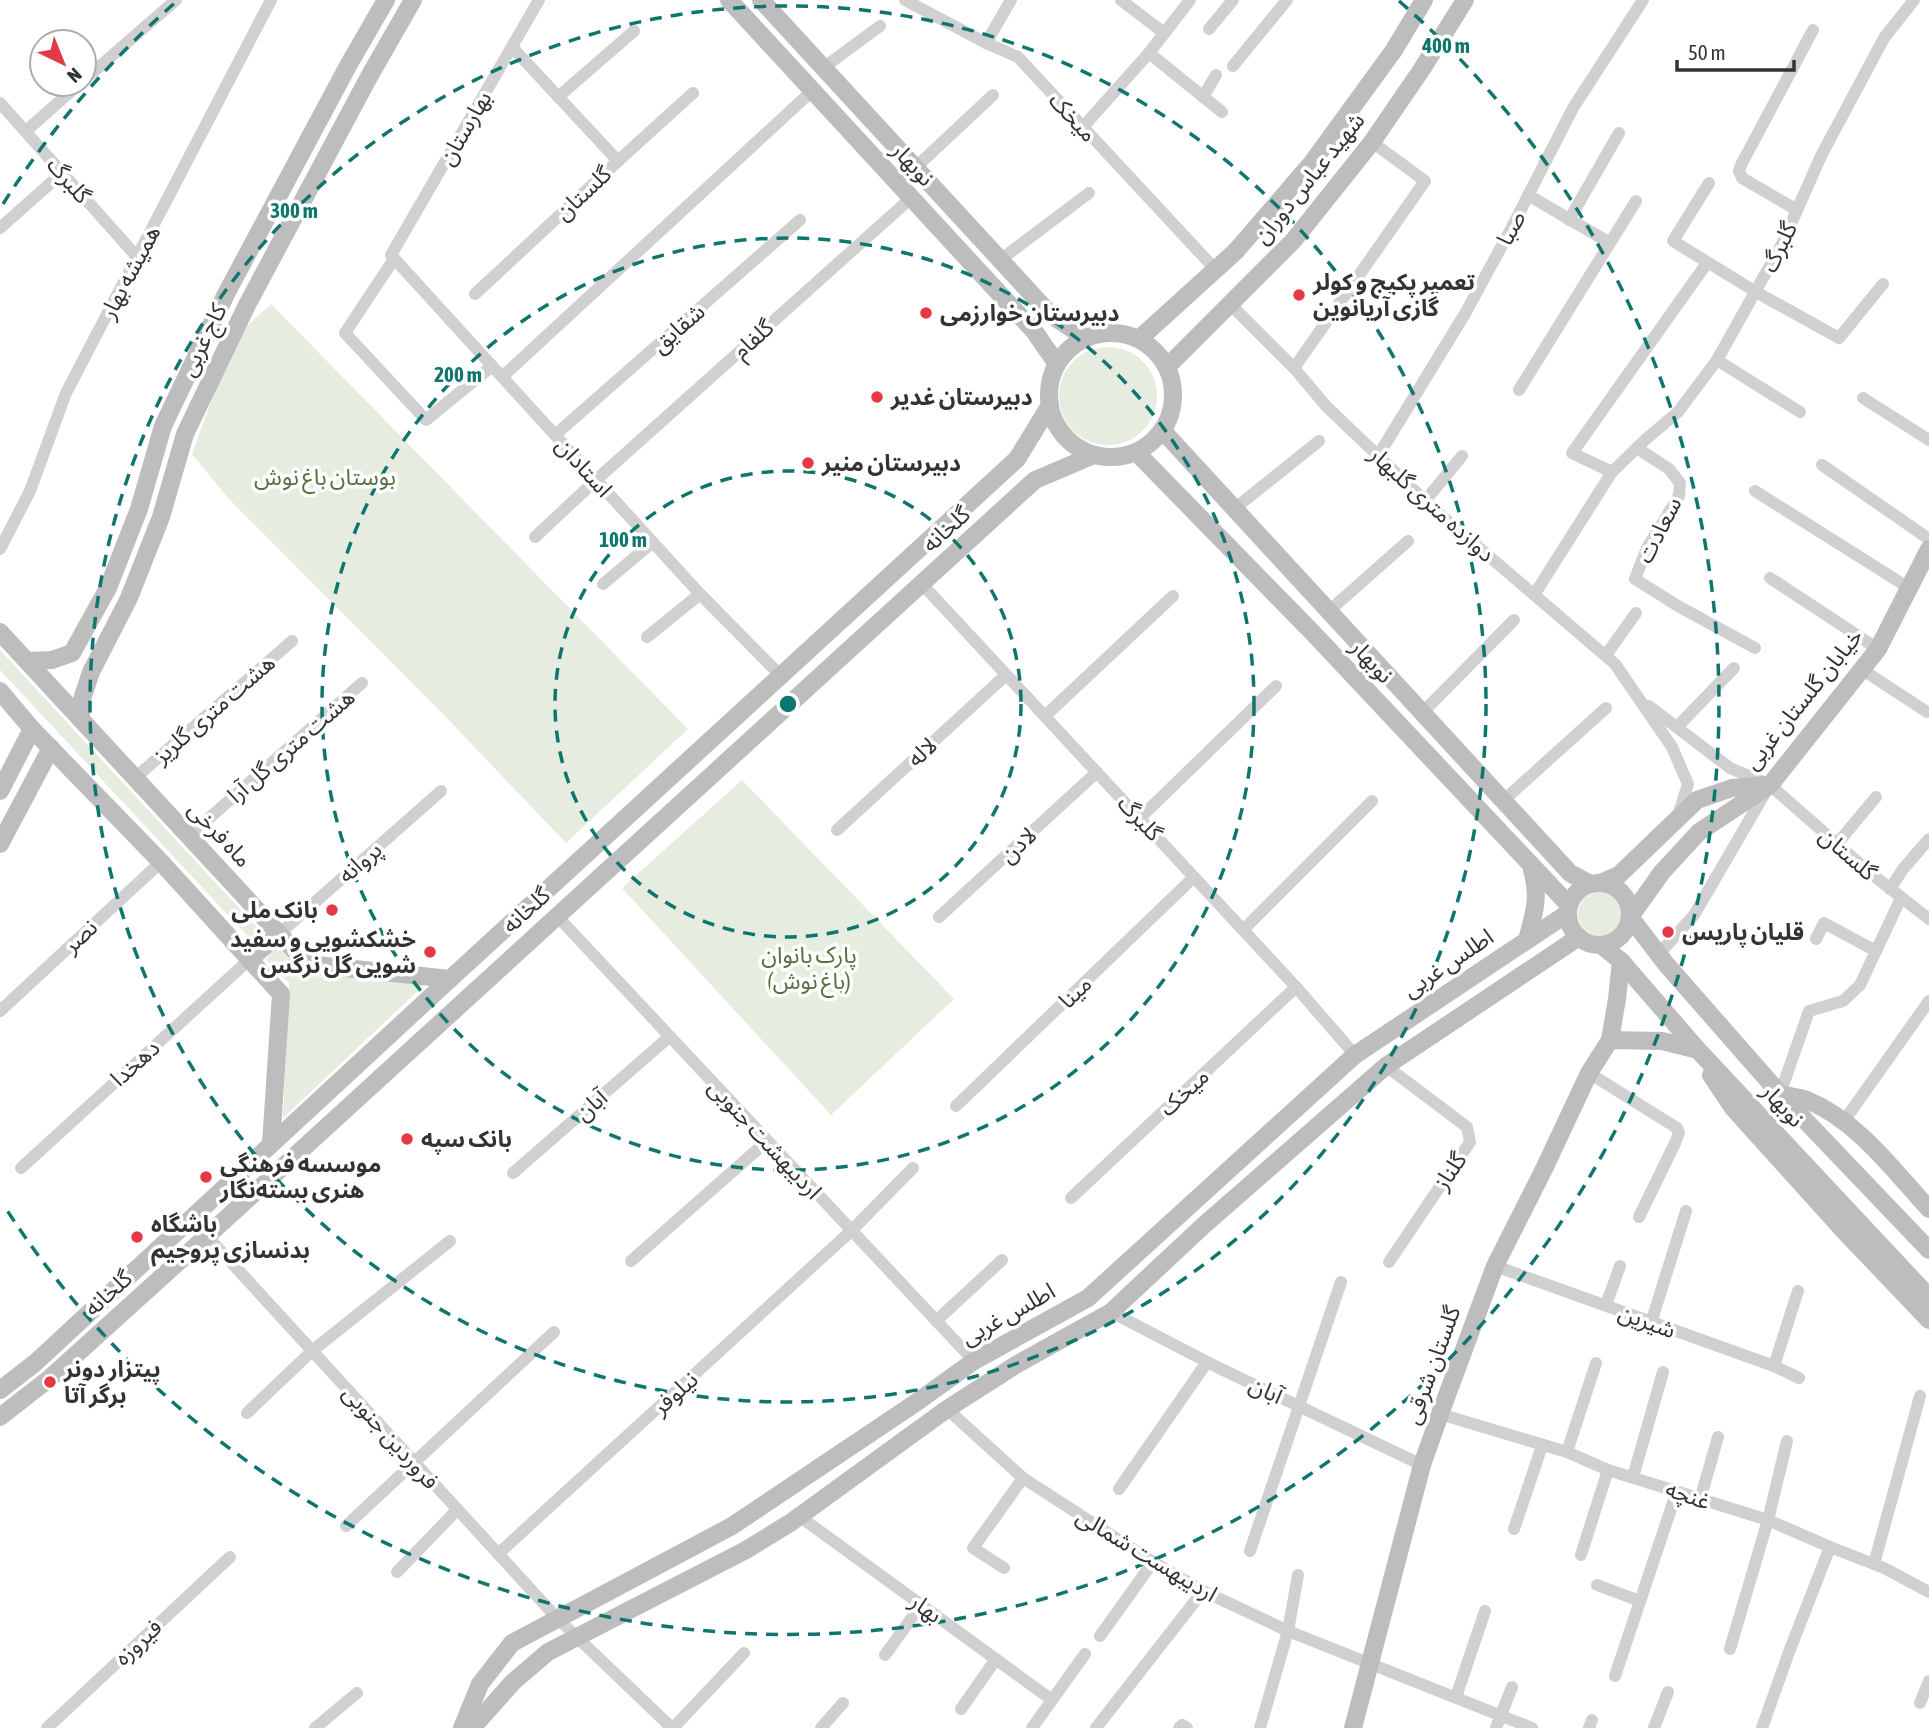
<svg xmlns="http://www.w3.org/2000/svg" width="1929" height="1728" font-family="'Asap Condensed','Noto Sans Arabic',sans-serif">
	<style>
		.green { fill: #e6ecdf }
		.lines { fill: none; stroke-linecap: round; stroke-linejoin: round }
		.street { stroke: #d0d0d0; stroke-width: 12 }
		.secondary { stroke: #bdbdbd; stroke-width: 18 }
		.ring { fill: none; stroke: #0f766e; stroke-width: 3.5; stroke-dasharray: 12 9 }
		.poi-dot { fill: #e63946; stroke: #fff; stroke-width: 2.5 }
		.labels { text-anchor: middle; dominant-baseline: central; stroke-width: 7; stroke-linejoin: round; paint-order: stroke }
		.street-label { font-size: 23px; fill: #333; stroke: #fff }
		.poi-label { font-size: 23px; font-weight: bold; fill: #333; stroke: #fff; text-anchor: start }
		.park-label { font-size: 23px; fill: #56703f; stroke: #fff }
		.centre { fill: #0f766e; stroke: #fff; stroke-width: 3.5 }
		.ring-label { font-size: 21px; text-anchor: middle; font-weight: bold; fill: #0f766e; stroke: #fff; stroke-width: 7; stroke-linejoin: round; paint-order: stroke }
	</style>
	<rect width="100%" height="100%" fill="#fff"/>
	<g class="green">
		<path d="M271,304L688,729L566,843L438,709L228,498L192,454L234,338Z"/>
		<circle cx="1108" cy="396" r="49"/>
		<path d="M0,650L262,933L252,941L0,670Z"/>
		<path d="M742,780L954,999L831,1115L622,888Z"/>
		<circle cx="1600" cy="914" r="22"/>
		<path d="M278,944L303,972L425,984L283,1118L289,983L266,960Z"/>
	</g>
	<g class="lines">
		<g class="street">
			<path d="M539,0L391,255L700,594L781,676"/>
			<path d="M905,0L986,43L1018,57L1215,269"/>
			<path d="M1121,0L1164,33"/>
			<path d="M1209,29L1233,0"/>
			<path d="M986,43L1011,0"/>
			<path d="M512,47L618,161"/>
			<path d="M1149,53L1222,112"/>
			<path d="M1233,66L1287,0"/>
			<path d="M823,68L880,26"/>
			<path d="M84,80L176,0"/>
			<path d="M558,97L634,31"/>
			<path d="M1203,97L1216,75"/>
			<path d="M0,103L138,258"/>
			<path d="M1083,127L1149,53L1190,0"/>
			<path d="M26,131L79,84"/>
			<path d="M915,168L993,95"/>
			<path d="M1709,183L1673,241L1756,292L1839,338L1883,284"/>
			<path d="M1528,195L1610,243"/>
			<path d="M1797,210L1742,178L1739,171L1741,165L1813,30"/>
			<path d="M1569,220L1619,133"/>
			<path d="M0,228L62,173"/>
			<path d="M394,259L345,333L426,420L492,366"/>
			<path d="M1000,260L1089,193"/>
			<path d="M475,294L618,161L693,93"/>
			<path d="M1230,304L1294,368L1326,406L1436,511L1615,664L1672,747L1688,784L1678,816"/>
			<path d="M1717,360L1800,412"/>
			<path d="M1294,368L1425,181L1372,142"/>
			<path d="M502,377L812,91"/>
			<path d="M1519,390L1636,201"/>
			<path d="M1863,398L1929,440"/>
			<path d="M555,435L800,220"/>
			<path d="M1637,448L1669,469L1680,483L1679,496L1647,548L1635,579L1678,606L1755,648"/>
			<path d="M1378,456L1466,312L1512,227L1573,108L1643,0"/>
			<path d="M1822,465L1929,539"/>
			<path d="M1612,472L1572,453L1707,263"/>
			<path d="M1755,491L1909,588"/>
			<path d="M1425,501L1462,456"/>
			<path d="M1234,509L1319,441"/>
			<path d="M535,537L596,480L911,198"/>
			<path d="M0,549L30,491L66,393L271,0"/>
			<path d="M1770,578L1878,649"/>
			<path d="M603,584L653,542"/>
			<path d="M922,584L1296,987L1355,1055"/>
			<path d="M1534,595L1612,472L1645,440L1678,412L1717,360L1782,244L1821,156L1884,38L1914,0"/>
			<path d="M1329,611L1408,541"/>
			<path d="M647,637L700,594"/>
			<path d="M1606,655L1636,613"/>
			<path d="M1863,670L1927,712"/>
			<path d="M1649,706L1730,768L1770,785L1869,872L1929,919"/>
			<path d="M1422,713L1514,620"/>
			<path d="M1045,716L1173,596"/>
			<path d="M1677,727L1734,668"/>
			<path d="M135,778L292,641"/>
			<path d="M1504,800L1606,708"/>
			<path d="M1140,818L1276,686"/>
			<path d="M837,830L1006,675"/>
			<path d="M189,836L362,683"/>
			<path d="M1836,845L1876,797"/>
			<path d="M1890,889L1903,869L1929,839"/>
			<path d="M557,916L974,1361"/>
			<path d="M939,917L1097,772"/>
			<path d="M1243,930L1372,801"/>
			<path d="M279,934L441,791"/>
			<path d="M1816,939L1824,923L1876,951"/>
			<path d="M1659,954L1694,915L1768,788"/>
			<path d="M0,1011L161,862"/>
			<path d="M1386,1066L1467,1127L1470,1142L1389,1262"/>
			<path d="M1589,1073L1677,1128L1679,1133L1676,1141L1639,1217"/>
			<path d="M1780,1094L1809,1011L1843,1001L1860,985L1901,898"/>
			<path d="M956,1106L1194,877"/>
			<path d="M1844,1121L1929,1001"/>
			<path d="M21,1168L250,959"/>
			<path d="M513,1173L669,1037"/>
			<path d="M1071,1198L1296,987"/>
			<path d="M207,1236L557,1618L672,1728"/>
			<path d="M631,1261L767,1141"/>
			<path d="M1495,1266L1774,1366L1799,1378"/>
			<path d="M1606,1305L1620,1266"/>
			<path d="M1111,1312L1217,1367L1422,1465"/>
			<path d="M936,1321L1002,1260"/>
			<path d="M1651,1323L1686,1211"/>
			<path d="M1774,1366L1798,1291"/>
			<path d="M947,1409L1023,1478L1153,1562L1203,1591L1288,1631L1532,1728"/>
			<path d="M247,1413L312,1351L450,1241"/>
			<path d="M1440,1414L1567,1452L1608,1470L1768,1520L1830,1547L1884,1568L1929,1592"/>
			<path d="M1567,1452L1596,1363"/>
			<path d="M1633,1477L1663,1372"/>
			<path d="M1119,1489L1207,1362"/>
			<path d="M1700,1500L1718,1437"/>
			<path d="M799,1516L1052,1700"/>
			<path d="M346,1526L554,1332"/>
			<path d="M1514,1529L1542,1446"/>
			<path d="M1250,1551L1341,1282"/>
			<path d="M498,1554L851,1231L913,1168"/>
			<path d="M1581,1555L1608,1470"/>
			<path d="M1874,1564L1920,1396"/>
			<path d="M1004,1568L973,1548L1023,1478"/>
			<path d="M397,1572L457,1510"/>
			<path d="M1597,1585L1640,1601"/>
			<path d="M1100,1636L1153,1562"/>
			<path d="M1730,1649L1768,1520L1787,1441"/>
			<path d="M885,1655L921,1605"/>
			<path d="M1615,1676L1677,1491"/>
			<path d="M1456,1697L1485,1611"/>
			<path d="M1920,1703L1929,1681"/>
			<path d="M961,1709L996,1659"/>
			<path d="M47,1728L230,1557"/>
			<path d="M315,1728L357,1693"/>
			<path d="M673,1728L744,1653"/>
			<path d="M821,1728L843,1703"/>
			<path d="M1032,1728L1085,1654"/>
			<path d="M1096,1728L1203,1591"/>
			<path d="M1179,1728L1182,1725L1187,1728"/>
			<path d="M1260,1728L1288,1631L1298,1575"/>
			<path d="M1496,1728L1512,1687"/>
			<path d="M1589,1728L1592,1720"/>
			<path d="M1654,1728L1668,1692"/>
			<path d="M1762,1728L1789,1652L1830,1547"/>
		</g>
		<g class="secondary">
			<path d="M729,0L1034,331L1057,364"/>
			<path d="M761,0L1051,315L1086,338"/>
			<circle cx="1111" cy="395" r="62"/>
			<path d="M1139,339L1236,251L1311,164L1394,50L1424,0"/>
			<path d="M1167,367L1293,241L1372,142L1422,69L1465,0"/>
			<path d="M1162,430L1570,873L1590,884"/>
			<path d="M1136,452L1313,633L1569,905"/>
			<path d="M1929,549L1878,649L1770,785L1699,832L1662,872L1630,917L1666,964L1780,1094L1929,1250"/>
			<path d="M0,632L307,964L450,979"/>
			<path d="M27,661L52,660L72,653L108,588L139,509L163,426L226,294L349,64L386,0"/>
			<path d="M0,691L32,729L161,862L281,994L271,1144"/>
			<path d="M81,719V702L91,672L129,598L161,517L185,434L247,305L370,75L413,0"/>
			<path d="M0,791L32,729"/>
			<path d="M0,844L51,748"/>
			<path d="M1600,883L1619,875L1697,800L1732,788L1766,785"/>
			<circle cx="1599" cy="914" r="31"/>
			<path d="M1527,940C1534,914 1540,897 1532,870"/>
			<path d="M1601,945L1621,961L1697,1049L1929,1297"/>
			<path d="M250,959L279,934"/>
			<path d="M1610,1040L1662,1041L1698,1050"/>
			<path d="M1711,1075L1733,1108L1845,1232L1929,1320"/>
			<path d="M1780,1094C1789,1096 1799,1097 1807,1100C1858,1121 1893,1170 1929,1209"/>
			<path d="M0,1390L35,1363L450,979L1017,459L1050,405"/>
			<path d="M0,1417L50,1378L207,1236L1035,480L1094,455"/>
			<path d="M462,1728L480,1684L512,1643L732,1526L917,1402L974,1361L1088,1298L1355,1055L1568,913"/>
			<path d="M472,1728L513,1682L548,1652L746,1550L790,1523L947,1409L1014,1366L1111,1312L1204,1225L1386,1066L1579,937"/>
			<path d="M1353,1728L1422,1465L1440,1414L1495,1266L1544,1169L1589,1073L1610,1040L1617,999L1621,961"/>
		</g>
	</g>
	<g class="ring">
		<circle cx="788" cy="704" r="233"/>
		<circle cx="788" cy="704" r="466"/>
		<circle cx="788" cy="704" r="698"/>
		<path d="M3 204A931 931 0 0 1 177 1M1399 1A931 931 0 1 1 3 1204"/>
	</g>
	<g class="poi-dot">
		<circle cx="1299" cy="295" r="7"/>
		<circle cx="926" cy="313" r="7"/>
		<circle cx="877" cy="397" r="7"/>
		<circle cx="808" cy="463" r="7"/>
		<circle cx="332" cy="910" r="7"/>
		<circle cx="1668" cy="932" r="7"/>
		<circle cx="430" cy="952" r="7"/>
		<circle cx="407" cy="1139" r="7"/>
		<circle cx="206" cy="1177" r="7"/>
		<circle cx="137" cy="1237" r="7"/>
		<circle cx="50" cy="1382" r="7"/>
	</g>
	<g class="labels">
		<g class="street-label">
			<text transform="translate(1073 117) rotate(47)">میخک</text>
			<text transform="translate(465 128) rotate(-60)">بهارستان</text>
			<text transform="translate(913 164) rotate(47)">نوبهار</text>
			<text transform="translate(1309 178) rotate(-51)">شهید عباس دوران</text>
			<text transform="translate(69 180) rotate(49)">گلبرگ</text>
			<text transform="translate(583 193) rotate(-43)">گلستان</text>
			<text transform="translate(1511 228) rotate(-62)">صبا</text>
			<text transform="translate(1779 247) rotate(-64)">گلبرگ</text>
			<text transform="translate(130 272) rotate(-62)">همیشه بهار</text>
			<text transform="translate(678 328) rotate(-41)">شقایق</text>
			<text transform="translate(753 339) rotate(-42)">گلفام</text>
			<text transform="translate(203 340) rotate(-64)">کاج غربی</text>
			<text transform="translate(584 467) rotate(48)">استادان</text>
			<text transform="translate(1432 504) rotate(42)">دوازده متری گلبهار</text>
			<text transform="translate(946 529) rotate(-42)">گلخانه</text>
			<text transform="translate(1659 530) rotate(-63)">سعادت</text>
			<text transform="translate(1372 661) rotate(47)">نوبهار</text>
			<text transform="translate(1803 699) rotate(-51)">خیابان گلستان غربی</text>
			<text transform="translate(214 709) rotate(-41)">هشت متری گلریز</text>
			<text transform="translate(291 746) rotate(-41)">هشت متری گل آرا</text>
			<text transform="translate(922 752) rotate(-43)">لاله</text>
			<text transform="translate(1140 818) rotate(47)">گلبرگ</text>
			<text transform="translate(220 834) rotate(47)">ماه فرخی</text>
			<text transform="translate(1018 845) rotate(-43)">لادن</text>
			<text transform="translate(1848 854) rotate(41)">گلستان</text>
			<text transform="translate(360 862) rotate(-41)">پروانه</text>
			<text transform="translate(526 910) rotate(-42)">گلخانه</text>
			<text transform="translate(80 936) rotate(-43)">نصر</text>
			<text transform="translate(1448 963) rotate(-34)">اطلس غربی</text>
			<text transform="translate(1075 992) rotate(-44)">مینا</text>
			<text transform="translate(135 1063) rotate(-42)">دهخدا</text>
			<text transform="translate(1184 1092) rotate(-43)">میخک</text>
			<text transform="translate(591 1105) rotate(-41)">آبان</text>
			<text transform="translate(1783 1105) rotate(47)">نوبهار</text>
			<text transform="translate(765 1139) rotate(47)">اردیبهشت جنوبی</text>
			<text transform="translate(1450 1171) rotate(-56)">گلناز</text>
			<text transform="translate(108 1293) rotate(-42)">گلخانه</text>
			<text transform="translate(1008 1314) rotate(-29)">اطلس غربی</text>
			<text transform="translate(1647 1321) rotate(20)">شیرین</text>
			<text transform="translate(1432 1365) rotate(-70)">گلستان شرقی</text>
			<text transform="translate(1266 1390) rotate(25)">آبان</text>
			<text transform="translate(675 1393) rotate(-42)">نیلوفر</text>
			<text transform="translate(391 1437) rotate(48)">فروردین جنوبی</text>
			<text transform="translate(1688 1495) rotate(19)">غنچه</text>
			<text transform="translate(1147 1555) rotate(31)">اردیبهست شمالی</text>
			<text transform="translate(926 1608) rotate(36)">بهار</text>
			<text transform="translate(138 1642) rotate(-43)">فیروزه</text>
		</g>
		<g class="poi-label">
			<text x="1313" y="282">تعمیر پکیج و کولر<tspan x="1313" dy="26">گازی آریانوین</tspan></text>
			<text x="940" y="313">دبیرستان خوارزمی</text>
			<text x="891" y="397">دبیرستان غدیر</text>
			<text x="822" y="463">دبیرستان منیر</text>
			<text x="318" y="910" text-anchor="end">بانک ملی</text>
			<text x="1682" y="932">قلیان پاریس</text>
			<text x="416" y="939" text-anchor="end">خشکشویی و سفید<tspan x="416" dy="26">شویی گل نرگس</tspan></text>
			<text x="421" y="1139">بانک سپه</text>
			<text x="220" y="1164">موسسه فرهنگی<tspan x="220" dy="26">هنری بسته‌نگار</tspan></text>
			<text x="151" y="1224">باشگاه<tspan x="151" dy="26">بدنسازی پروجیم</tspan></text>
			<text x="64" y="1369">پیتزار دونر<tspan x="64" dy="26">برگر آتا</tspan></text>
		</g>
		<g class="park-label">
			<text x="325" y="477">بوستان باغ نوش</text>
			<text x="809" y="955">پارک بانوان<tspan x="809" dy="26">(باغ نوش)</tspan></text>
		</g>
	</g>
	<circle cx="788" cy="704" r="10" class="centre"/>
	<g class="ring-label">
		<text x="1446" y="53">400 m</text>
		<text x="294" y="218">300 m</text>
		<text x="458" y="382">200 m</text>
		<text x="623" y="547">100 m</text>
	</g>
	<g transform="translate(63 63) rotate(137)"><circle r="33" fill="#ffffff" stroke="#adadad" stroke-width="2"/>
	<path d="M0-5L12 26L0 18L-12 26Z" fill="#e63946"/>
	<text y="-10" font-size="19" font-weight="bold" text-anchor="middle" fill="#333333">N</text>
	</g>
	<path d="M1677 60v10h117v-10" fill="none" stroke="#333333" stroke-width="3.5"/>
	<text x="1688" y="60" font-size="21" fill="#333333" stroke="#ffffff" stroke-width="5" paint-order="stroke">50 m</text>
</svg>
